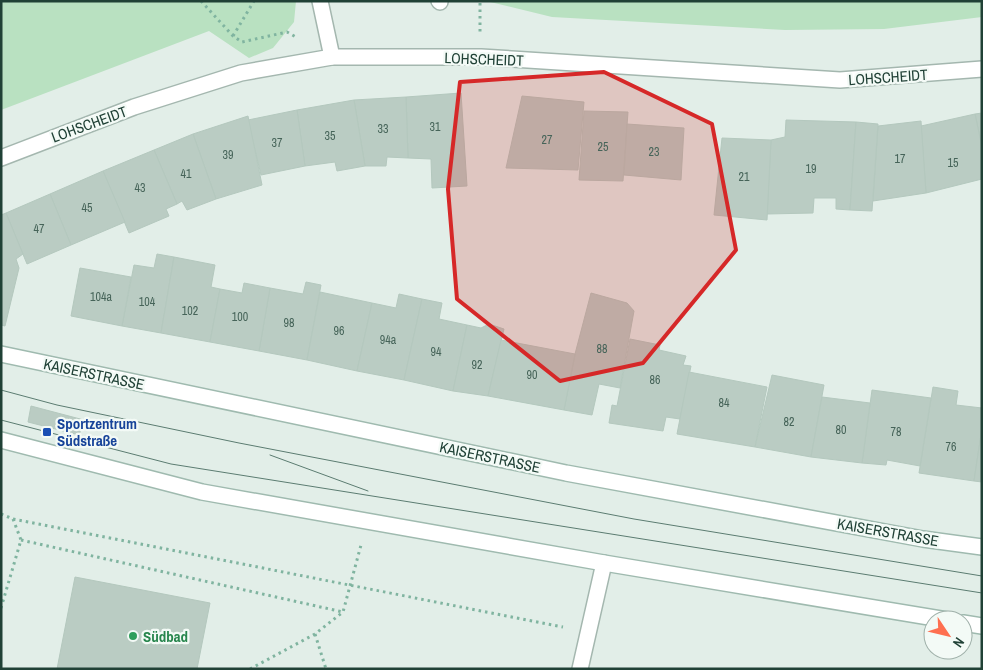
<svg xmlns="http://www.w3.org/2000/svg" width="983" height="670" font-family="'Archivo Narrow',sans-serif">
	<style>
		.green { fill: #b9e1c1 }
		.building { fill: #baccc3; stroke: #b4c8be }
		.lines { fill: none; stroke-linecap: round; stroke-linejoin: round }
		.service-casing { stroke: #a4b7af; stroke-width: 18 }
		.minor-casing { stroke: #a4b7af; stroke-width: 18 }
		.secondary-casing { stroke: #9fbaaf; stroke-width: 18 }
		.path { stroke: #80b4a0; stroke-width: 3; stroke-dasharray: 2.5 4; stroke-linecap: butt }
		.service { stroke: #fff; stroke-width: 15 }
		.minor { stroke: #fff; stroke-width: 15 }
		.secondary { stroke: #fff; stroke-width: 15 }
		.tram { stroke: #5b7c71; stroke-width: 1 }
		.marked { fill: #d62828; fill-opacity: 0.2; stroke: #d62828; stroke-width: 4; stroke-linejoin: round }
		.transit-dot { fill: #1a4fb4; stroke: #f3faf6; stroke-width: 2 }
		.leisure-dot { fill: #2e9e5b; stroke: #f3faf6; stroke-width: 2 }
		.labels { text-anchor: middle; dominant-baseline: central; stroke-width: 4.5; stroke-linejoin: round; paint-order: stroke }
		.number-label { font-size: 12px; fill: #466459 }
		.street-label { font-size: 15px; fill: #204136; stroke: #f3faf6 }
		.transit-label { font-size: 15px; font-weight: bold; fill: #164399; stroke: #f3faf6; text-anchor: start }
		.leisure-label { font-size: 15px; font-weight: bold; fill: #27864d; stroke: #f3faf6; text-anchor: start }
	</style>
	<rect width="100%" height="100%" fill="#e2eee8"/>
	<g class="green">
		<path d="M1,1H296L294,22L273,48L249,58L209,31L1,110Z"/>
		<path d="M486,1H982V17L884,29L785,30L552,17Z"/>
	</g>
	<g class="building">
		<path d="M461,93L467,186L432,188L431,159L408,158L406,97Z"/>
		<path d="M522,96L584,102L578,170L506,168Z"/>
		<path d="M406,97L408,158L387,157L386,166H365L354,100Z"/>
		<path d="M354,100L365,166L337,171L335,162L305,166L297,110Z"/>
		<path d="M297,110L305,166L261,175L248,120Z"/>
		<path d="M584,111L628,112L623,181L579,180Z"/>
		<path d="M982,113V147L975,114Z"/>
		<path d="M975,114L982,147V179L926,193L921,126Z"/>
		<path d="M248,116L262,185L216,199L193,134Z"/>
		<path d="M786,120L856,122L850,210L836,209V198H814L813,213L767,214L771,140L785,137Z"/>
		<path d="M921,121L926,193L873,201L878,126Z"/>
		<path d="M856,122L878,124L872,211L850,210Z"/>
		<path d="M627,124L684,128L681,180L624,175Z"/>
		<path d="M193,134L216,199L187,210L182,201L177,204L154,150Z"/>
		<path d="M722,138L771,140L767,220L714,215Z"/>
		<path d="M154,150L177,204L166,209L169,216L129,233L103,171Z"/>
		<path d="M103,171L125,222L71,245L50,194Z"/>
		<path d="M50,194L71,245L27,264L6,213Z"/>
		<path d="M6,213L23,254L16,259L19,268L5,326L1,325V215Z"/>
		<path d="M157,254L174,257L161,333L122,326L134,265L154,268Z"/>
		<path d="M174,257L215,265L211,287L220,289L210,342L161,333Z"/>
		<path d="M80,268L131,277L122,326L71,316Z"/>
		<path d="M306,282L321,285L307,360L259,351L270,288L303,294Z"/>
		<path d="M244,283L270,288L259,351L210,342L220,289L242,293Z"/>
		<path d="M320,292L372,303L357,371L307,360Z"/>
		<path d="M591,293L627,303L634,311L620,388L599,384L592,415L564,410L575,354Z"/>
		<path d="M399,294L422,299L404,380L357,371L372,303L396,308Z"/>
		<path d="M422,299L442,303L439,319L467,325L453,391L404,380Z"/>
		<path d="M489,324L504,329L488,396L453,391L467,325L481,328Z"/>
		<path d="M630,339L660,345L659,350L686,356L683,365L691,366L680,419L666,417L663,431L609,423L612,405L617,406Z"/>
		<path d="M501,340L575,354L564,410L488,396Z"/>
		<path d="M689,372L767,387L755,447L677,434Z"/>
		<path d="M772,375L824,385L811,457L755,447Z"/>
		<path d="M933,387L958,391L956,405L982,408V428L974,481L919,473Z"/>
		<path d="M872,390L931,398L920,466L887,460L886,465L862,463Z"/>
		<path d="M822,397L870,403L862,463L811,457Z"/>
		<path d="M31,406L84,420L79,435L28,422Z"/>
		<path d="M982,428V482L974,481Z"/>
		<path d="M75,577L210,603L197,669H57Z"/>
	</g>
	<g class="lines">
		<g class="service-casing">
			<path id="service" d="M439,1L440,2"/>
		</g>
		<g class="minor-casing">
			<g id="minor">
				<path d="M320,1L332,57"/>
				<path d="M1,158L134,107L241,73L332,57H481L840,80L982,69"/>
				<path d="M580,669L604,563"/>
			</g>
		</g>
		<g class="secondary-casing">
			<g id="secondary">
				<path d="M1,354L566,473L923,539L982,547"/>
				<path d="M1,440L202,492L604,563L947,620"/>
				<path d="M963,623L982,626"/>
			</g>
		</g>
		<g class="path">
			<path d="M201,1L233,36L242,42L287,32L296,37"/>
			<path d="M480,3V32"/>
			<path d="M233,36L254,1"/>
			<path d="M1,514L13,519L21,540L1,608"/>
			<path d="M13,519L563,627"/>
			<path d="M21,540L343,612"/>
			<path d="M315,634L326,669"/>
			<path d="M250,669L315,634L343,612L361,545"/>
		</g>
		<use href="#service" class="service"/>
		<use href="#minor" class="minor"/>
		<use href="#secondary" class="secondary"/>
		<g class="tram">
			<path d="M1,390L57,405L239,443L634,519L982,576"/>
			<path d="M1,420L171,464L982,593"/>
			<path d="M270,455L368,491"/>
		</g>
	</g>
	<path class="marked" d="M604,72L712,124L736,250L643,363L560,381L457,299L448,189L460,82Z"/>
	<rect class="transit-dot" x="42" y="427" width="10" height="10" rx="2.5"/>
	<circle class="leisure-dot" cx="133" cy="636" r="5"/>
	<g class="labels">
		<g class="number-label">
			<text x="435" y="127">31</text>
			<text x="383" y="129">33</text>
			<text x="330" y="136">35</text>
			<text x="547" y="140">27</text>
			<text x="277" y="143">37</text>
			<text x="603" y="147">25</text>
			<text x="654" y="152">23</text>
			<text x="228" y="155">39</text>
			<text x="900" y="159">17</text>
			<text x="953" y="163">15</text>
			<text x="811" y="169">19</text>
			<text x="186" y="174">41</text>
			<text x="744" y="177">21</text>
			<text x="140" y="188">43</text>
			<text x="87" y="208">45</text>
			<text x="39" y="229">47</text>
			<text x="101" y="297">104a</text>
			<text x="147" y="302">104</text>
			<text x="190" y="311">102</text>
			<text x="240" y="317">100</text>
			<text x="289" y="323">98</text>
			<text x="339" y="331">96</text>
			<text x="388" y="340">94a</text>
			<text x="602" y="349">88</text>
			<text x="436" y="352">94</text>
			<text x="477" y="365">92</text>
			<text x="532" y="375">90</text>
			<text x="655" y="380">86</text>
			<text x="724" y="403">84</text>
			<text x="789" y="422">82</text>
			<text x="841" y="430">80</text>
			<text x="896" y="432">78</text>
			<text x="951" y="447">76</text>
		</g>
		<g class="street-label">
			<text transform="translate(484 59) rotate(2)">LOHSCHEIDT</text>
			<text transform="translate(888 77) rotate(-4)">LOHSCHEIDT</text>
			<text transform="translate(89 124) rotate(-20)">LOHSCHEIDT</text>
			<text transform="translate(94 374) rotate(12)">KAISERSTRASSE</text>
			<text transform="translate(490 457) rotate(12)">KAISERSTRASSE</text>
			<text transform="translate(888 532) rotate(10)">KAISERSTRASSE</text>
		</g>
		<g class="transit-label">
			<text x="57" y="423">Sportzentrum<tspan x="57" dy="17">Südstraße</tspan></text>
		</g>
		<g class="leisure-label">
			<text x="143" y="636">Südbad</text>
		</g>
	</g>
	<rect width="983" height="670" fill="none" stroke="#204136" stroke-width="5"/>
	<g transform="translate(948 635) rotate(125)"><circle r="24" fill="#f3faf6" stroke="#9fb0a9"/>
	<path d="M0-4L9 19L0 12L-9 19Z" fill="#fe6f50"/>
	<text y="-8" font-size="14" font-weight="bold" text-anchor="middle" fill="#204136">N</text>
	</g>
</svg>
